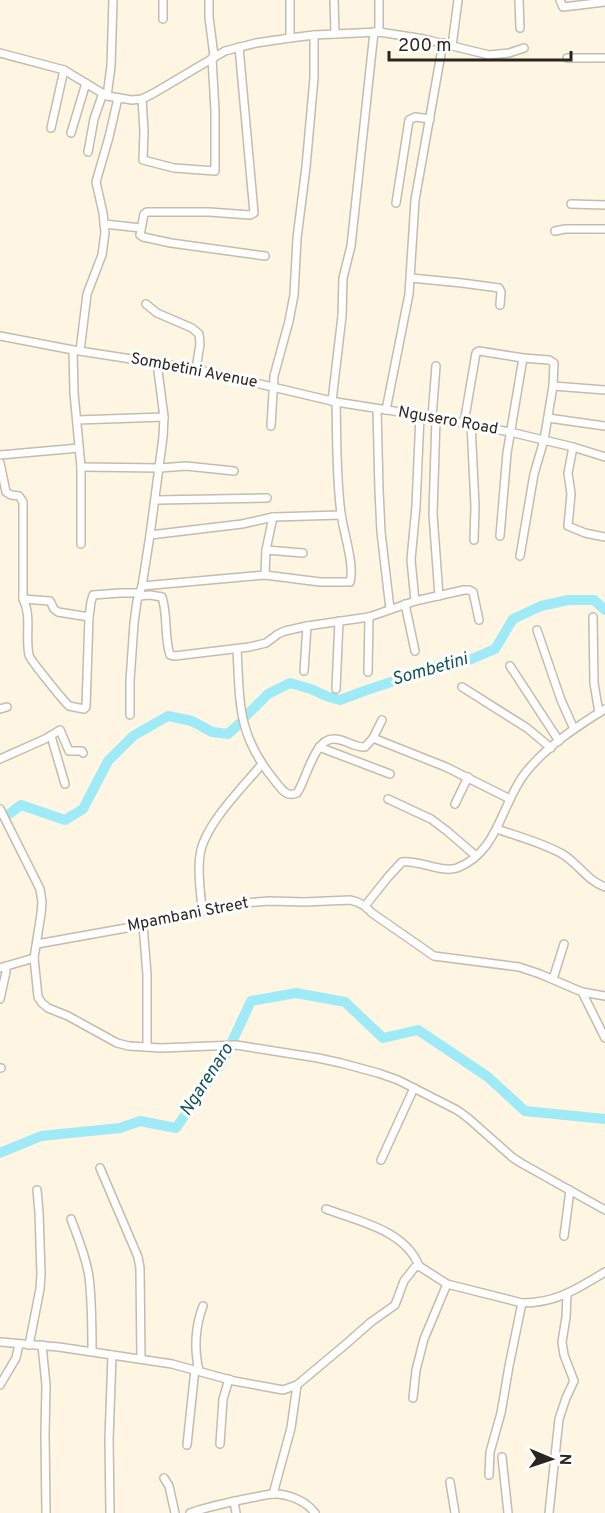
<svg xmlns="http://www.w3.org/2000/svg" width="605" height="1513" font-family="Overpass,sans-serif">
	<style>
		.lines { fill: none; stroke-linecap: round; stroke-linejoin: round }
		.river { stroke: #9feaf7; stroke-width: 10 }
		.street-casing { stroke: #c5bcab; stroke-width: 10 }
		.street { stroke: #fff; stroke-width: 7 }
		.labels { text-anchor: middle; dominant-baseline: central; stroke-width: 6; stroke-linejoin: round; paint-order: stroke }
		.street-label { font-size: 16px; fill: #29261f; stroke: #fff }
		.water-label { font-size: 18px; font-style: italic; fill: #12535d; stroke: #fff }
	</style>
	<rect width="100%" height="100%" fill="#fef5e2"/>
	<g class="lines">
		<g class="river">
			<path d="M246,716L268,694L290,683L311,689L326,696L340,700L364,691L397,680L427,668L467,661L495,649L513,619L541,606L568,600H594L605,610"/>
			<path d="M9,814L21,805L65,820L83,809L108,761L133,736L168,716L192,721L212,732L228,734L239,724"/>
			<path d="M0,1153L41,1136L120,1128L140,1121L176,1128L223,1061L251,1001L296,993L345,1002L383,1038L418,1030L488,1077L525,1111L605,1119"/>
		</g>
		<g class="street-casing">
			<g id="street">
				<path d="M209,0V17L214,56"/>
				<path d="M290,0V38"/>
				<path d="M334,0L335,34"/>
				<path d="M379,0V32"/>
				<path d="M519,0L520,28"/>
				<path d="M560,0L563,7L605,2"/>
				<path d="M163,19V0"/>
				<path d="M452,46L458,0"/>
				<path d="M239,47L254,213L250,215L209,212H147L144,214L140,235L143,237L171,243L265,256"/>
				<path d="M0,53L64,70L107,96L132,100L142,99L154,93L225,51L256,43L290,38L314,35L379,32L424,39L489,55L509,53L524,48"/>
				<path d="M567,58H605"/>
				<path d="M107,96L111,66L113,0"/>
				<path d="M142,99L144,131L143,160L174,168L215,171V111L212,58"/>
				<path d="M51,128L64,70"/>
				<path d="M71,133L86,83"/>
				<path d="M88,152L94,119L103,93"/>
				<path d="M396,203L409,120L415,117L430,119"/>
				<path d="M571,204L605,205"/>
				<path d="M104,224L141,228"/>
				<path d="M555,231L565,229H605"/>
				<path d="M411,278L462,283L499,288L501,292L500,305"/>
				<path d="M146,304L157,313L192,328L199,334L200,344L196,369"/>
				<path d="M0,336L73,350L196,369L336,402L432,417L510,432L573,447L605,457"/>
				<path d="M73,350L74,393L81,467V544"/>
				<path d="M80,351L87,294L102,255L105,232L103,213L96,182L109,137L118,98"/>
				<path d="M553,386L605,390"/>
				<path d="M332,401L342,316L343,278L351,246L374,32"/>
				<path d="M377,409L379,490L381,532L390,609"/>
				<path d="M386,410L409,294L415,200L443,43"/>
				<path d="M432,417L436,366"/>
				<path d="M436,418L433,514L439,596"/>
				<path d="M548,418L605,426"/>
				<path d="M77,420L164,417"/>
				<path d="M464,423L476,353L479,351L523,358L549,360L554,363L553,386L544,440L534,474L520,556"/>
				<path d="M471,424L475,506L474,540"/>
				<path d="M271,426L274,376L289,321L294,295L297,238L306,167L314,78V35"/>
				<path d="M573,447L568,473L571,494L568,526L585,533L605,537"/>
				<path d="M0,455L79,448"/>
				<path d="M0,463L6,492L11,495L19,496L23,502V599C32,616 25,636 29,655C30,660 63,700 69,706L84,709L86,707L89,617L91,602L93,595L120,593H140"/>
				<path d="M81,467L160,468L186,466L234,471"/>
				<path d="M156,500L267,498"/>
				<path d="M150,535L242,524L273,517L341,515"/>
				<path d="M500,536L507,453L523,358"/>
				<path d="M266,550L303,553"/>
				<path d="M265,575L266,550L273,517"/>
				<path d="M142,586L265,575L320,582H350C355,565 343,531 341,513C336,476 337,439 336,402"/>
				<path d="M139,596L150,595L162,597C168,616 164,637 170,655L175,656L249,647L266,643L278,634L285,631L307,626L369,617L415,601L464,590H469L473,592L479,620"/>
				<path d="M23,599L50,601L54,609L58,612L89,617"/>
				<path d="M415,601L411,560L416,506L420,416"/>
				<path d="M405,604L415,651"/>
				<path d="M593,617L594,683L599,713"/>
				<path d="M537,630L561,700L574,729"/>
				<path d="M237,649C240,704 237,735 275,781C281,788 286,798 297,793C306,781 314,739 333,739C344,738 354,748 365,747L373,738L382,720"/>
				<path d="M510,666L559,741"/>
				<path d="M304,671L307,626"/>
				<path d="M368,672L369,617"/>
				<path d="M462,687L527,728L551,748"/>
				<path d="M336,689L339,621"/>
				<path d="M0,709L7,707"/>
				<path d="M130,715V681L134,623L137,601L142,586L150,535L163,437L164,417L157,363"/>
				<path d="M51,736L65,784"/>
				<path d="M373,738L446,767L510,799"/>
				<path d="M319,747L390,774"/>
				<path d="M0,759L45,739L60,730L69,751H82L83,753"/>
				<path d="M388,799L431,819L447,831L476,856"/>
				<path d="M455,804L468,777"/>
				<path d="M0,809L40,889L42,902L41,914L34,958L38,997L42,1003L48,1008L68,1016L117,1043L129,1046L161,1048L236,1045L318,1058L341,1063L378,1073L398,1080L457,1110L468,1118L512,1157L521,1163L605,1210"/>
				<path d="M497,829C519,837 544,843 564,855C579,865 588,881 605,887"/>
				<path d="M365,906L388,877L402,862C419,860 441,873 457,868C499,852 501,803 526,772C547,746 576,727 605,709"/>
				<path d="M202,911C201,892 197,873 200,855C204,825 243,787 262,764"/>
				<path d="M143,925L147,974V1047"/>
				<path d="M37,944L143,925L202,911L244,903L269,901L304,902L350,900C360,902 365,906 372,913L434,956L519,967L540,974L582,992L605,996"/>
				<path d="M0,968L34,958"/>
				<path d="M553,979L564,944"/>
				<path d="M582,992L605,1038"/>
				<path d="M0,999L6,972V966"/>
				<path d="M0,1068H1"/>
				<path d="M381,1160L414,1088"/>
				<path d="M100,1168L138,1257L140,1268L141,1359"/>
				<path d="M326,1209C358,1221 405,1230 419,1266"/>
				<path d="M71,1219C78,1238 86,1256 89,1277C92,1301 92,1326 92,1351"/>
				<path d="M564,1236L570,1190"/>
				<path d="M0,1342L59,1347L172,1364L234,1381L283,1390L297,1385"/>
				<path d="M29,1345L40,1289L41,1274L39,1212L37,1190"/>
				<path d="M42,1345L46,1385L45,1434L46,1513"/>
				<path d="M199,1371C194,1349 195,1327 203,1306"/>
				<path d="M0,1385L16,1358L19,1344"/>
				<path d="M413,1398L416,1370L424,1339L447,1284"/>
				<path d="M220,1444L223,1399L229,1379"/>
				<path d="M187,1445L195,1369"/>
				<path d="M502,1457L508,1513"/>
				<path d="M489,1475L490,1452L501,1413L509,1366L522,1303"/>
				<path d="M164,1478L169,1486L175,1513"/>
				<path d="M450,1482L455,1513"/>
				<path d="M273,1494L291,1428L297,1385L346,1344L371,1322L395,1305L404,1281L415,1267L419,1266L447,1284L522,1303C556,1303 577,1289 605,1272"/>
				<path d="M234,1501L236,1513"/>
				<path d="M110,1513L109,1439L112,1355"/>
				<path d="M190,1513C210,1506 230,1502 250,1498C258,1497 266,1494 274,1494C289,1494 306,1501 315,1513"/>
				<path d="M549,1513L559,1419L566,1398L574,1381L564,1355L562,1342L566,1317L567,1294"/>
			</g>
		</g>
		<use href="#street" class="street"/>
	</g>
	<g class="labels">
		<g class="street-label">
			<text transform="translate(194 371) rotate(11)">Sombetini Avenue</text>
			<text transform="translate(448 421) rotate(10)">Ngusero Road</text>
			<text transform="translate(188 915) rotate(-11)">Mpambani Street</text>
		</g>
		<g class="water-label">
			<text transform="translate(430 670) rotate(-16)">Sombetini</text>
			<text transform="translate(207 1080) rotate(-57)">Ngarenaro</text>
		</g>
	</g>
	<g transform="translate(551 1459) rotate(92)" stroke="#ffffff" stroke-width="4.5" paint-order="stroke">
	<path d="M0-4.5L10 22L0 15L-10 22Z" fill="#29261f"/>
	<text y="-9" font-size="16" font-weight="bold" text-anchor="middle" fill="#29261f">N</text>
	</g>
	<path d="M389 51v9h182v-9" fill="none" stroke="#29261f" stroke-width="3"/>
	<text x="398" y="51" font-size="18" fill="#29261f" stroke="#ffffff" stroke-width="4.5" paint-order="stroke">200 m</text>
</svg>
